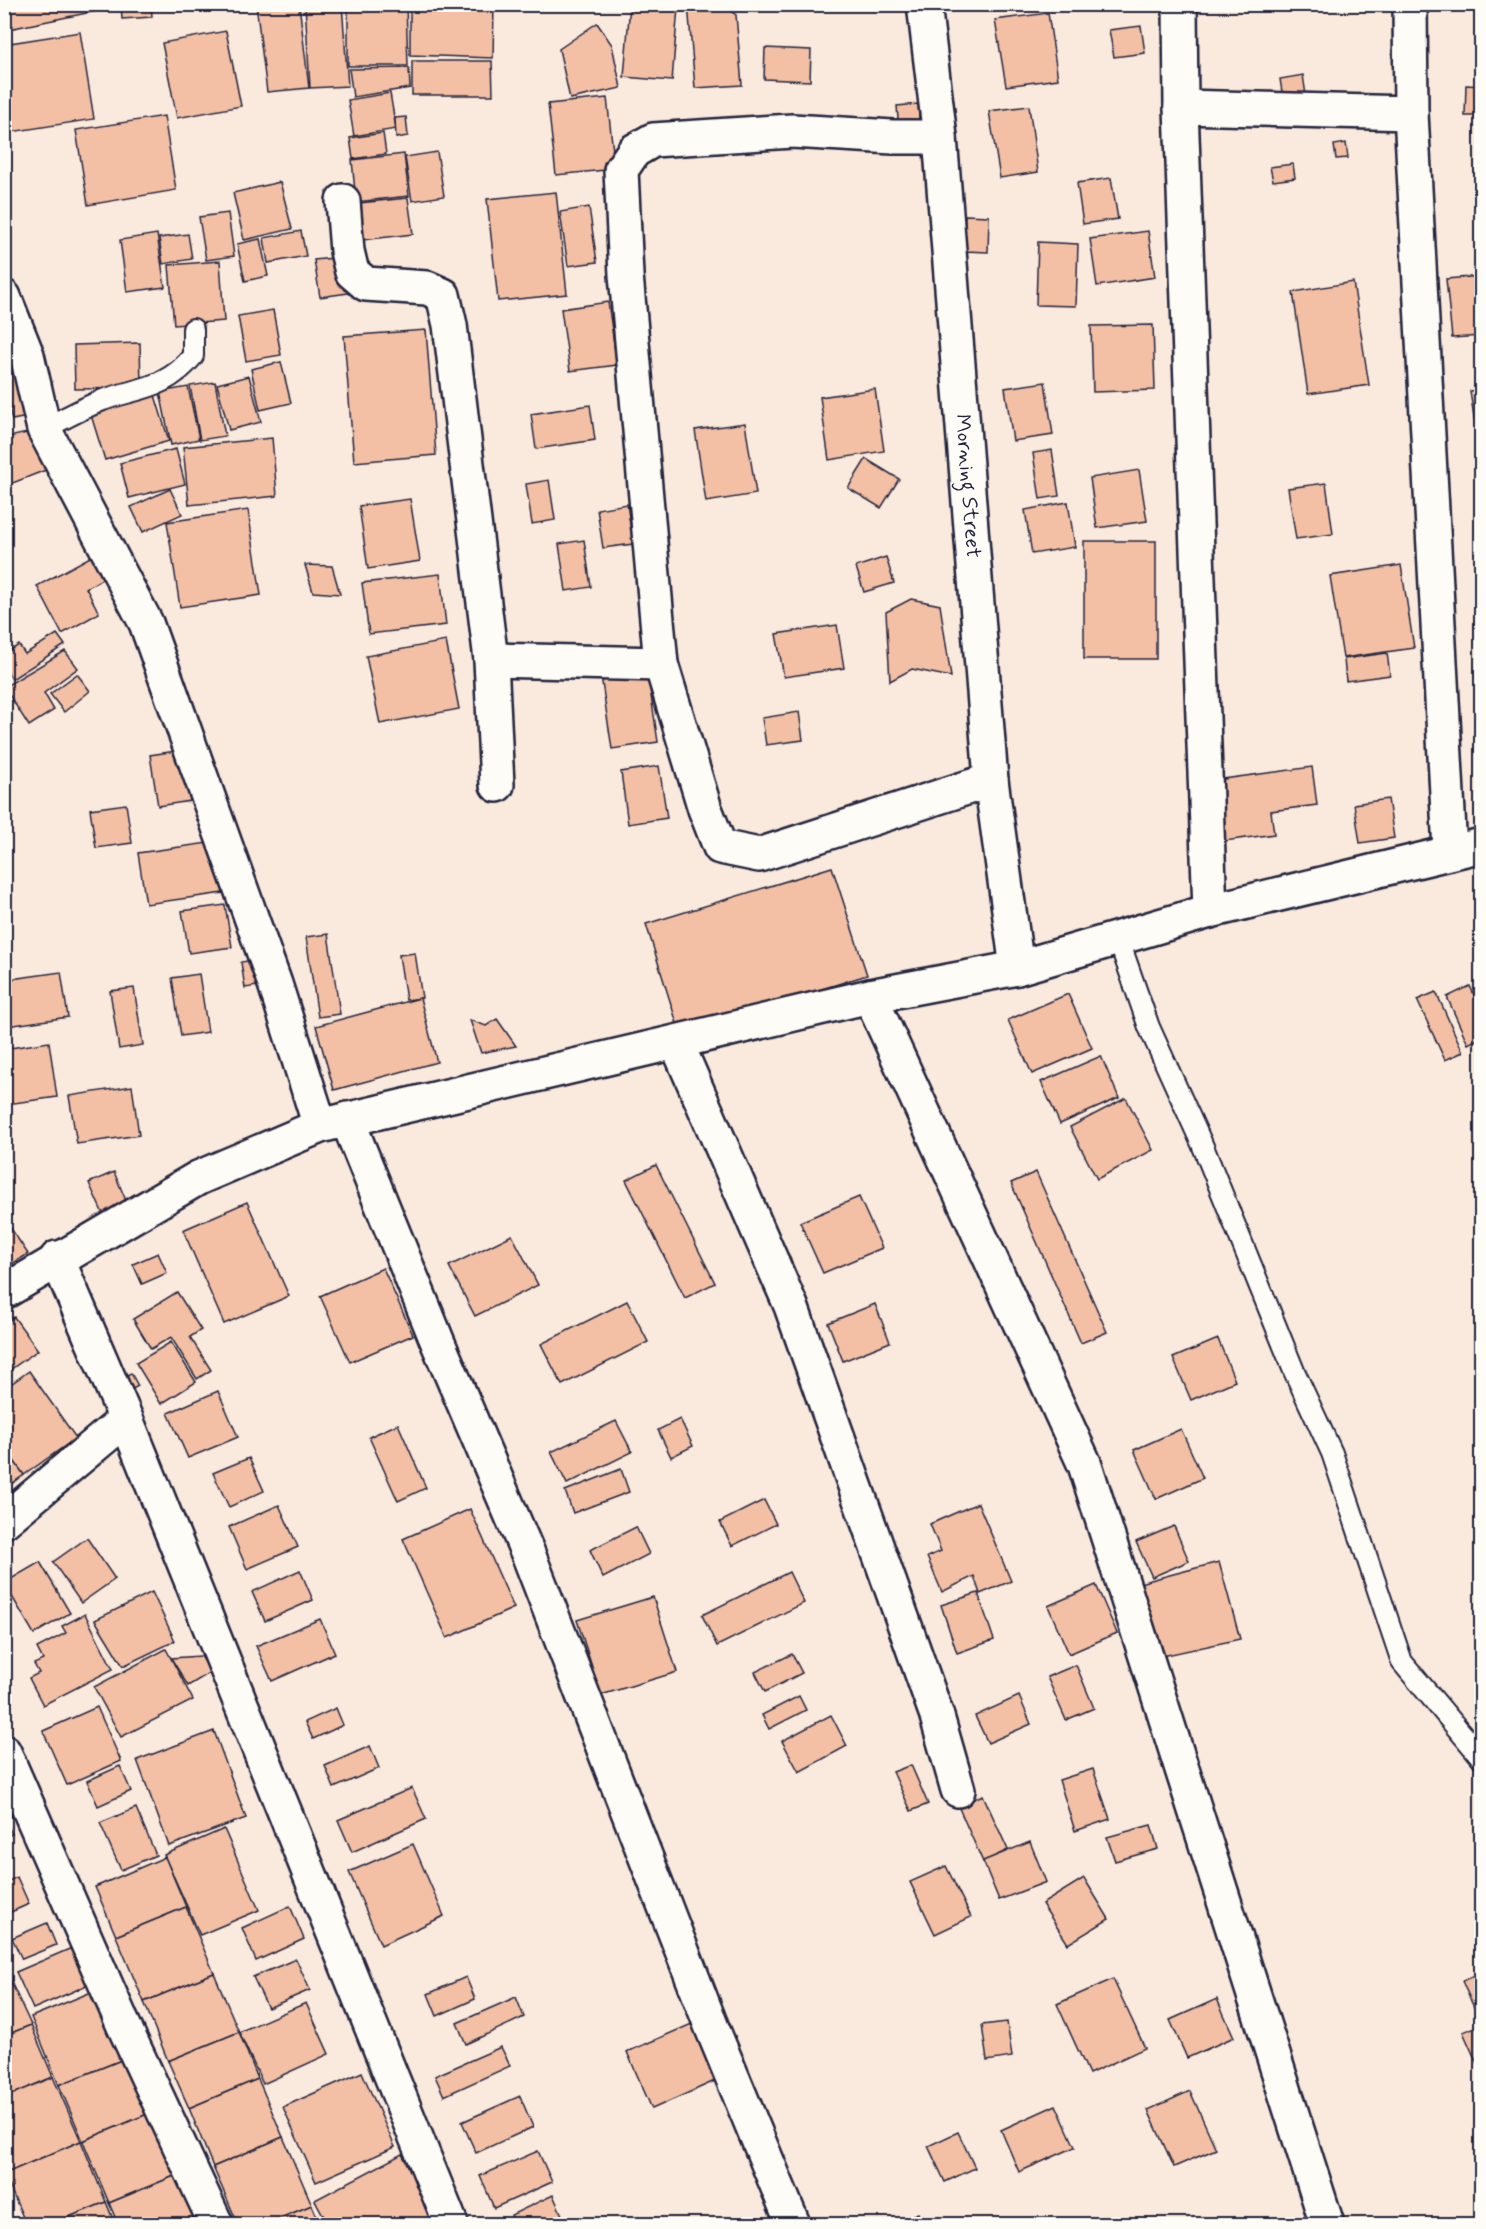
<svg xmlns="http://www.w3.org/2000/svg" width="1486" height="2229" font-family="Mynerve,sans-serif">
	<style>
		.building { fill: #f3c0a5; stroke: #22223b; stroke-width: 1.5 }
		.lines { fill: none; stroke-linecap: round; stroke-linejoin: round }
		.service-casing { stroke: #22223b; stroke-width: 24 }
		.minor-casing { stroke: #22223b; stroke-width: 38 }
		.tertiary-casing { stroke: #22223b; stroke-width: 38 }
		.service { stroke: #fdfcf7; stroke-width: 20 }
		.minor { stroke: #fdfcf7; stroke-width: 33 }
		.tertiary { stroke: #fdfcf7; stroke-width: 33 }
		.labels { text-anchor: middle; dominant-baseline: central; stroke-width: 6; stroke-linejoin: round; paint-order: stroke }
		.street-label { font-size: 21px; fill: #22223b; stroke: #fdfcf7 }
	</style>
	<rect width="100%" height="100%" fill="#faeade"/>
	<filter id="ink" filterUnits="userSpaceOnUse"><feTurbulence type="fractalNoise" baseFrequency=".0167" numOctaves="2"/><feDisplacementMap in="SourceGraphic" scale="12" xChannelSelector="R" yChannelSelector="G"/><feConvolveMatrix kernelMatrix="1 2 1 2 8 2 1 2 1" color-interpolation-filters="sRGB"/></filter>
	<g filter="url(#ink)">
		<g class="building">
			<path d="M4,4H120L121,6L4,30Z"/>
			<path d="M121,4H151L152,17L122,19Z"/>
			<path d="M256,4H299L309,88L267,92Z"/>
			<path d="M305,4H342L348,86L310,88Z"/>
			<path d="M348,4H406L408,66H348Z"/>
			<path d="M410,4H494L493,58L410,55Z"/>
			<path d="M630,4L678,7L672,81L624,77Z"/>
			<path d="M688,4H721L736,15L742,85L695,88Z"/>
			<path d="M1048,13L1058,79L1006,86L995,20Z"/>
			<path d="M597,23L612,45L621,88L570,99L559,49Z"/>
			<path d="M1141,26L1145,53L1114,57L1109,30Z"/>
			<path d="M226,31L241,106L177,118L162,43Z"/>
			<path d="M80,32L94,119L11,132L4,89V44Z"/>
			<path d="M765,48L811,50L810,81L764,79Z"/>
			<path d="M412,61H492L493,95H412Z"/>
			<path d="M409,68L410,88L353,97L349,69Z"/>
			<path d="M1303,75L1306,95L1283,98L1280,79Z"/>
			<path d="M1466,85L1482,86V116H1465Z"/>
			<path d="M390,93L396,129L354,136L348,100Z"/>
			<path d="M607,98L615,169L556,175L548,104Z"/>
			<path d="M918,104L920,129L899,131L897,106Z"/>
			<path d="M1029,106L1038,172L1000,178L989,111Z"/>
			<path d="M164,116L176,190L88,205L76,130Z"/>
			<path d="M406,117L408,136L396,138L395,118Z"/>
			<path d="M383,133L386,154L353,159L350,138Z"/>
			<path d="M1346,143L1348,158L1336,159L1334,145Z"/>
			<path d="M437,152L444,196L412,201L405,157Z"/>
			<path d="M404,154L409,196L356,202L352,160Z"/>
			<path d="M1293,164L1295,178L1273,181L1270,167Z"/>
			<path d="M1111,178L1118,219L1083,224L1077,183Z"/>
			<path d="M280,182L292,229L244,240L233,193Z"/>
			<path d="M556,192L567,294L498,301L487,199Z"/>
			<path d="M408,198L413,234L363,240L359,203Z"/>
			<path d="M589,207L597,262L568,266L560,212Z"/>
			<path d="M228,213L234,256L206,260L199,217Z"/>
			<path d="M965,215L989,216L988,252L964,251Z"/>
			<path d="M301,231L306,256L268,263L264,238Z"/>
			<path d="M1148,231L1155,277L1097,286L1090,239Z"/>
			<path d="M157,234L165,287L127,292L120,240Z"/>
			<path d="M188,234L192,259L163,264L159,238Z"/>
			<path d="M260,239L268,276L245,281L237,244Z"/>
			<path d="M1038,242L1078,244L1076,306L1036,305Z"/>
			<path d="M344,257L348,293L320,297L314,260Z"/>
			<path d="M220,261L224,321L174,325L169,265Z"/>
			<path d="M1482,276V336L1452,338L1446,279Z"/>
			<path d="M1353,282L1369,385L1308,394L1293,292Z"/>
			<path d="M608,302L617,365L570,371L561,309Z"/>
			<path d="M273,310L281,355L246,361L238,316Z"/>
			<path d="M4,324L37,415L12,420L4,385Z"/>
			<path d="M1153,325L1155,390L1093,392L1091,326Z"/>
			<path d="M426,330L436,455L354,462L344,336Z"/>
			<path d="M140,343L141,388L75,389L74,345Z"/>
			<path d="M281,362L291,403L260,410L251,369Z"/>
			<path d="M249,376L261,422L229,430L217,384Z"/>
			<path d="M215,382L225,436L200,440L190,386Z"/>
			<path d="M1045,382L1053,435L1013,441L1005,388Z"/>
			<path d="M188,387L199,439L171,445L160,392Z"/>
			<path d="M875,389L884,451L829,460L820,397Z"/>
			<path d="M1482,389V429L1476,430L1470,391Z"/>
			<path d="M154,392L169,441L105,460L90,412Z"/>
			<path d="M590,405L595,440L536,449L531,414Z"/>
			<path d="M745,423L756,494L706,502L695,430Z"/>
			<path d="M36,431L56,466L5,486L4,438Z"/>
			<path d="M272,438L277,496L189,505L183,447Z"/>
			<path d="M176,449L185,484L129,498L120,463Z"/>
			<path d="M1052,450L1059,496L1040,499L1033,453Z"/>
			<path d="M866,459L899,479L881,508L848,488Z"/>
			<path d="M1139,470L1147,521L1097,528L1090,478Z"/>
			<path d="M549,480L555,520L532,524L526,484Z"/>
			<path d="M1326,483L1333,534L1296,539L1288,488Z"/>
			<path d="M170,489L182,514L143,532L131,507Z"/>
			<path d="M410,499L420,561L368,569L359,506Z"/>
			<path d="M1068,502L1075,547L1032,554L1025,510Z"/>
			<path d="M627,504L633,544L603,548L597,509Z"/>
			<path d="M248,510L261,595L180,607L167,522Z"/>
			<path d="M584,540L591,587L566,591L559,544Z"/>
			<rect x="1084" y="541" width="72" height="118"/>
			<path d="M92,556L104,578L86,588L99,613L62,634L37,586Z"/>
			<path d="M886,557L894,583L864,592L856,567Z"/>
			<path d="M305,565L332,566L340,594L313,592Z"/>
			<path d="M1401,565L1414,648L1343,658L1330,576Z"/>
			<path d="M440,574L446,625L369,634L362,583Z"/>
			<path d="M911,599L940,605L951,677L912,669L890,681L886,612Z"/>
			<path d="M837,625L844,668L784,677L776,634Z"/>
			<path d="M57,634L65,645L12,679L4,667V654L19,645L25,654Z"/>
			<path d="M446,641L459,709L380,724L366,656Z"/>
			<path d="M65,651L78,668L44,693L54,710L29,726L4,687Z"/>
			<path d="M1387,653L1390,675L1346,681L1344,659Z"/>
			<path d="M647,669L658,742L612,749L601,676Z"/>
			<path d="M77,674L90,691L64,712L50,694Z"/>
			<path d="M799,712L803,740L766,745L762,718Z"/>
			<path d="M189,749L197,800L158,806L150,755Z"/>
			<path d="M659,766L667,818L628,824L621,772Z"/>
			<path d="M1312,767L1317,805L1271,811L1274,834L1225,841L1216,780Z"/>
			<path d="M1388,799L1394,838L1360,843L1354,804Z"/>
			<path d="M126,804L132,843L96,848L90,809Z"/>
			<path d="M215,842L223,893L146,904L138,853Z"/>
			<path d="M832,867L867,975L680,1033L646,924Z"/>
			<path d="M225,905L232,947L189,953L182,911Z"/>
			<path d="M328,934L340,1014L318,1017L306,937Z"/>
			<path d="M415,953L422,998L406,1000L399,955Z"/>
			<path d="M260,959L264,985L245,988L241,962Z"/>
			<path d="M61,972L68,1017L7,1026L4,980Z"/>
			<path d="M199,974L208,1032L181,1036L172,978Z"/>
			<path d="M1470,986L1482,1012V1037L1468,1044L1447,997Z"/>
			<path d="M134,988L143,1045L119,1049L110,991Z"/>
			<path d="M1436,992L1463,1052L1445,1060L1417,1000Z"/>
			<path d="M1068,994L1092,1048L1032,1074L1008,1020Z"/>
			<path d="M420,998L437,1062L334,1090L316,1026Z"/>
			<path d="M497,1019L516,1046L481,1053L470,1020L486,1026Z"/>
			<path d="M49,1042L57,1097L7,1104L4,1049Z"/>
			<path d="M1101,1056L1119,1098L1060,1124L1041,1082Z"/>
			<path d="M132,1086L139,1135L77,1144L69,1096Z"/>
			<path d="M1126,1098L1153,1150L1097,1179L1070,1127Z"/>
			<path d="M656,1165L715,1283L685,1298L626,1180Z"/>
			<path d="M114,1172L127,1203L103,1214L89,1183Z"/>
			<path d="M1036,1172L1107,1332L1081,1343L1011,1183Z"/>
			<path d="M859,1197L882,1248L823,1273L800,1222Z"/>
			<path d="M247,1202L289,1296L224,1324L183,1230Z"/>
			<path d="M4,1218L28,1254L4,1269Z"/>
			<path d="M512,1235L538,1285L475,1316L449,1266Z"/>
			<path d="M158,1253L167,1273L142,1284L133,1264Z"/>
			<path d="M383,1268L413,1335L350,1362L320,1296Z"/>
			<path d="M177,1292L201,1330L190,1337L211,1370L197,1379L171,1337L151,1349L133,1319Z"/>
			<path d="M627,1301L648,1342L562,1385L541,1344Z"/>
			<path d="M875,1304L890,1342L843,1361L828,1323Z"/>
			<path d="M14,1317L38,1350L4,1374V1324Z"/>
			<path d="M1218,1339L1235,1381L1191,1400L1173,1358Z"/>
			<path d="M171,1342L196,1382L161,1404L136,1363Z"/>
			<path d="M29,1371L76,1438L24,1475L4,1447V1389Z"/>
			<path d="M131,1373L138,1386L124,1394L117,1380Z"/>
			<path d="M218,1391L238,1437L188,1458L168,1413Z"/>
			<path d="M680,1419L693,1446L671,1457L658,1430Z"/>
			<path d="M616,1421L632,1452L567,1484L551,1452Z"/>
			<path d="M398,1424L426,1488L398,1501L369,1437Z"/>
			<path d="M1181,1429L1203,1478L1156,1499L1134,1450Z"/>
			<path d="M4,1447L24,1475L4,1489Z"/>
			<path d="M249,1458L264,1491L229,1507L213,1473Z"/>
			<path d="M621,1469L629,1492L573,1513L565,1491Z"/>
			<path d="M764,1500L776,1524L732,1546L720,1522Z"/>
			<path d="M978,1503L1011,1581L980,1594L974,1576L942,1592L927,1557L941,1551L930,1524Z"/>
			<path d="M279,1505L298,1547L247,1569L229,1527Z"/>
			<path d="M470,1509L514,1608L447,1638L403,1539Z"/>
			<path d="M1174,1526L1189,1561L1152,1577L1136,1542Z"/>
			<path d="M636,1527L649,1554L603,1578L590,1550Z"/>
			<path d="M87,1538L115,1579L81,1603L53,1562Z"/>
			<path d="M40,1562L70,1613L34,1634L4,1583Z"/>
			<path d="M1219,1562L1240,1639L1158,1657L1128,1586Z"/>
			<path d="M300,1570L313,1600L265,1621L252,1592Z"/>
			<path d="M789,1572L804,1603L717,1646L702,1615Z"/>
			<path d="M1096,1585L1117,1633L1069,1654L1048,1606Z"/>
			<path d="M152,1592L175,1641L123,1666L95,1620Z"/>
			<path d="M978,1593L994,1640L957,1653L941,1605Z"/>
			<path d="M653,1597L677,1672L601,1695L577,1620Z"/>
			<path d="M85,1614L113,1669L43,1705L29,1678L39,1673L34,1664L43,1660L37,1648L66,1633L62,1626Z"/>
			<path d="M320,1619L335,1653L272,1681L256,1646Z"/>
			<path d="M166,1649L193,1700L121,1737L94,1687Z"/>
			<path d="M792,1654L802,1673L765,1692L755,1672Z"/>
			<path d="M201,1656L211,1672L188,1686L171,1658Z"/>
			<path d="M1076,1665L1094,1708L1066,1720L1047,1677Z"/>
			<path d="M799,1696L806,1710L769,1729L762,1715Z"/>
			<path d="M1019,1696L1031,1724L988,1743L975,1716Z"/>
			<path d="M97,1707L121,1761L67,1785L43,1731Z"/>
			<path d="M336,1708L343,1725L313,1739L305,1722Z"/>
			<path d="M831,1715L847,1746L799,1772L782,1741Z"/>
			<path d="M214,1731L246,1818L169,1846L137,1760Z"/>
			<path d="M370,1746L379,1768L334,1788L325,1766Z"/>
			<path d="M911,1765L928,1804L911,1811L893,1772Z"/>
			<path d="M120,1766L131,1791L98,1806L87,1781Z"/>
			<path d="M1093,1769L1110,1819L1075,1831L1059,1780Z"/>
			<path d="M412,1788L426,1819L352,1852L338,1820Z"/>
			<path d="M983,1795L1008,1850L983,1862L958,1806Z"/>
			<path d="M136,1808L156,1855L121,1870L100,1823Z"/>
			<path d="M4,1818L12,1834L4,1837Z"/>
			<path d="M1151,1825L1158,1849L1115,1861L1107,1837Z"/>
			<path d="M224,1829L259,1910L200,1935L164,1855Z"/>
			<path d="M1030,1842L1046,1882L999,1900L983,1861Z"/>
			<path d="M413,1844L444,1916L381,1945L349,1872Z"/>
			<path d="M165,1857L186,1907L116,1936L95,1887Z"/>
			<path d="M946,1866L971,1917L935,1934L910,1882Z"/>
			<path d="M17,1877L29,1904L4,1915V1883Z"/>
			<path d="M1084,1878L1109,1919L1068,1944L1042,1904Z"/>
			<path d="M290,1906L304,1939L256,1961L242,1928Z"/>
			<path d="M186,1907L214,1973L144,2002L116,1936Z"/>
			<path d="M47,1923L56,1945L22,1959L12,1938Z"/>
			<path d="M74,1947L90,1984L33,2009L16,1972Z"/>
			<path d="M296,1959L310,1990L268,2008L253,1977Z"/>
			<path d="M4,1967L31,2025L4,2036Z"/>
			<path d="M1482,1972V2021H1480L1462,1981Z"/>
			<path d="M214,1973L239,2032L168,2061L144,2002Z"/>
			<path d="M466,1977L475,1999L437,2016L428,1994Z"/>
			<path d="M1113,1979L1145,2048L1089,2074L1057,2004Z"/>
			<path d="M106,1986L134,2055L59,2085L31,2017Z"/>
			<path d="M516,1997L524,2017L466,2044L457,2023Z"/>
			<path d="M1217,1999L1234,2037L1187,2058L1170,2020Z"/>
			<path d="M306,2003L329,2054L263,2084L239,2032Z"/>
			<path d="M701,2020L726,2076L652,2109L627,2052Z"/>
			<path d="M1007,2022L1012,2057L987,2061L982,2025Z"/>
			<path d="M1482,2024V2061L1477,2063L1463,2032Z"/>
			<path d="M31,2025L53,2077L4,2098V2036Z"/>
			<path d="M239,2032L258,2079L189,2108L168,2061Z"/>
			<path d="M501,2047L510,2066L444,2096L435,2076Z"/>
			<path d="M134,2055L157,2110L83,2141L59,2085Z"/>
			<path d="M362,2072L395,2147L316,2182L283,2107Z"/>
			<path d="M53,2077L81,2141L4,2174V2098Z"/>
			<path d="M258,2079L283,2137L213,2167L189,2108Z"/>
			<path d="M1190,2091L1216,2149L1174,2167L1148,2110Z"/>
			<path d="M520,2096L533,2127L476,2153L462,2122Z"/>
			<path d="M1056,2105L1075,2147L1019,2172L1001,2130Z"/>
			<path d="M157,2110L184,2172L109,2203L83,2141Z"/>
			<path d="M958,2132L975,2168L945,2182L928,2146Z"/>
			<path d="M283,2137L312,2205L266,2224H238L213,2167Z"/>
			<path d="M81,2141L106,2202L52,2224H26L4,2174Z"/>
			<path d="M538,2151L552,2182L494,2208L480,2176Z"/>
			<path d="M402,2154L435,2218L423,2224H328L315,2200Z"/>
			<path d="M184,2172L206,2224H118L109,2203Z"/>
			<path d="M553,2195L566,2224H515L511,2215Z"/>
			<path d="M106,2202L115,2224H52Z"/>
			<path d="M312,2205L320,2224H266Z"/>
			<path d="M918,2213L923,2224H892Z"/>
		</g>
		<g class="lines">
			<g class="service-casing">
				<g id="service">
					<path d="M44,429C63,419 83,408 103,400C141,387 166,389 193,356V329"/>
					<path d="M1118,938L1149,1027L1202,1144L1294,1371L1332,1453L1402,1662L1482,1758"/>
				</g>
			</g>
			<g class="minor-casing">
				<g id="minor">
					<path id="s1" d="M924,4L940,137L991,780L1017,968"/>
					<path d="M1180,4L1181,107L1210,911"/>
					<path d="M1410,4L1411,113L1450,851"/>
					<path d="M1181,107L1411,113"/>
					<path d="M940,137H893L792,131L653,140L634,151L621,170L626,275L661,664L705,809L720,847L759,855L991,780"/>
					<path d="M343,201L347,251L352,272L366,284L427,288L443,295L450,325L491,660L497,785"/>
					<path d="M4,297L27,355L44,429L146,623L275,984L320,1126"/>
					<path d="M491,660L661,664"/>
					<path d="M870,996L1085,1465L1327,2224"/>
					<path d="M677,1044L791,1306L936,1713L958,1790"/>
					<path d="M347,1119L438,1343L529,1556L712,2028L793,2224"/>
					<path d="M57,1258L126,1419L451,2224"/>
					<path d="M4,1521L126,1419"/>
					<path d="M4,1752L123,2024L216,2224"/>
				</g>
			</g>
			<g class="tertiary-casing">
				<path id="tertiary" d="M4,1292L198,1178L320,1126L870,996L1017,968L1210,911L1482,845"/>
			</g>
			<use href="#service" class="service"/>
			<use href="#minor" class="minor"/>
			<use href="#tertiary" class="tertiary"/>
		</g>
	</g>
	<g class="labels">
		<g class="street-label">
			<text stroke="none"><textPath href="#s1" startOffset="484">Morning Street</textPath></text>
		</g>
	</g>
	<rect width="1486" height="2229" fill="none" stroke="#fdfcf7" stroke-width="24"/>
	<rect x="12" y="12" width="1462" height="2205" fill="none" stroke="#22223b" stroke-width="2" filter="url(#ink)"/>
</svg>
